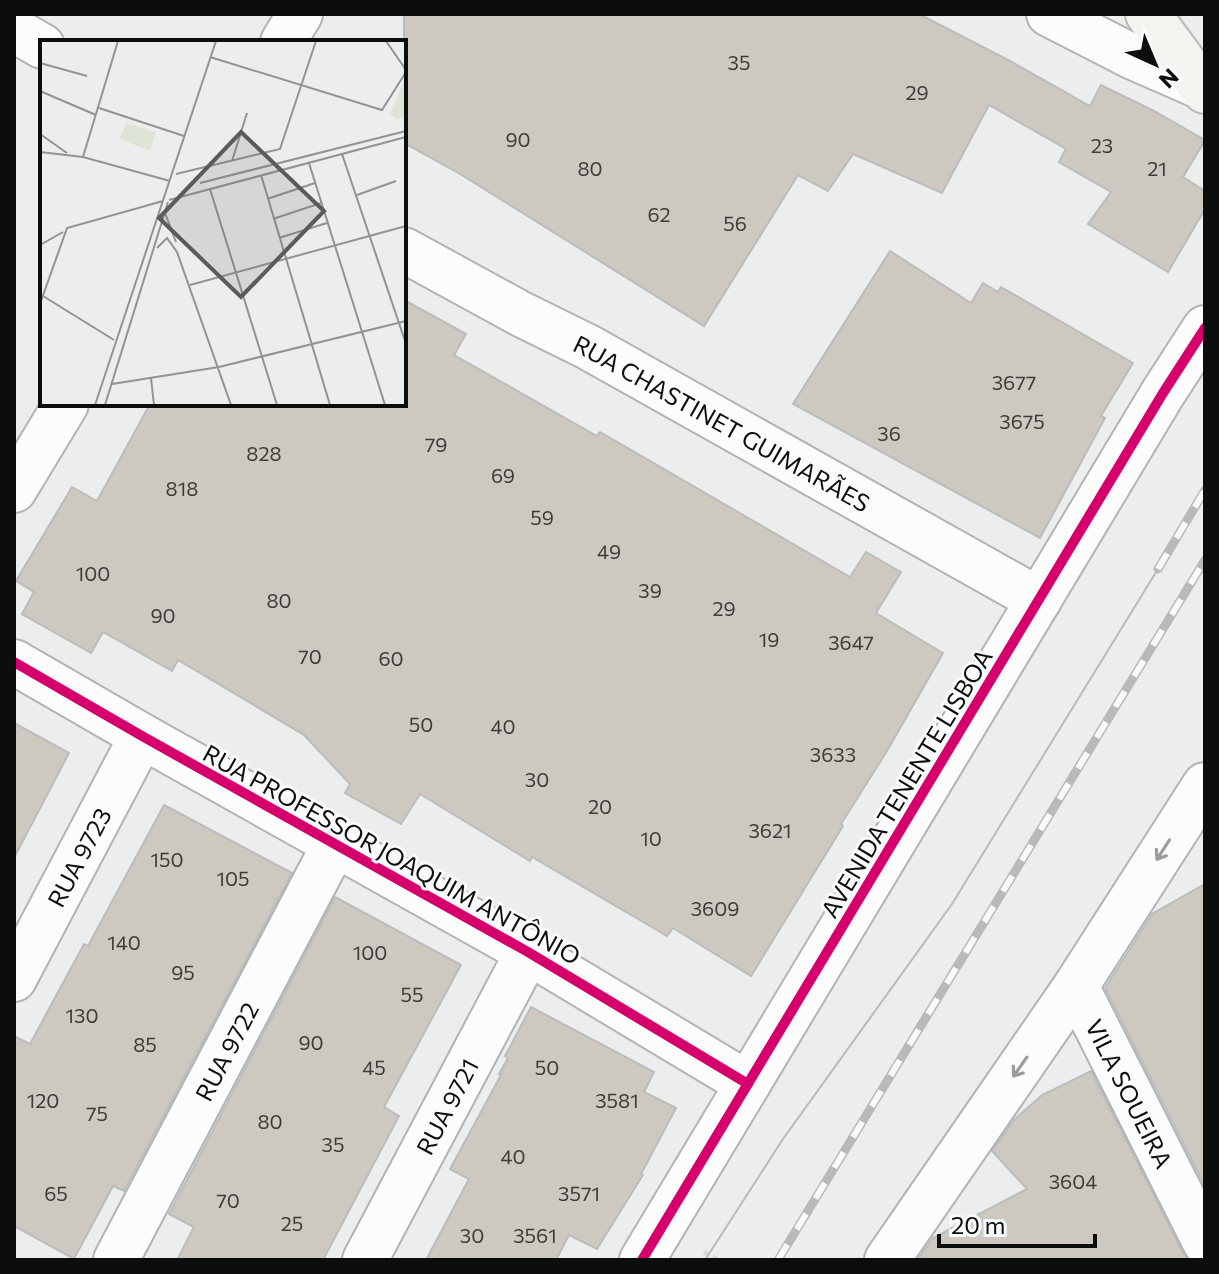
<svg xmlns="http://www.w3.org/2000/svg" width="1219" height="1274" font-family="Commissioner,sans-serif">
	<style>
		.building { fill: #cdc8c0; stroke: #bcbcbc; stroke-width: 2 }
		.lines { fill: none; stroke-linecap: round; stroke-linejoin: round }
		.minor-casing { stroke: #b2b3b3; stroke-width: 48 }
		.major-casing { stroke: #bcb8b4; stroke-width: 48 }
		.path { stroke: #d7d8d8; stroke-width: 5; stroke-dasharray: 6 4; stroke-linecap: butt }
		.minor { stroke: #fcfcfc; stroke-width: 44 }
		.major { stroke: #f5f3f0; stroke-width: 44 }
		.tram { stroke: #b8b9b9; stroke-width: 2 }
		.rail-casing { stroke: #b8b9b9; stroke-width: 9 }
		.rail { stroke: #f8fafc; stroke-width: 6; stroke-dasharray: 18; stroke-linecap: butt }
		.cycleway-casing { stroke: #f8fafc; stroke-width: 15 }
		.cycleway { stroke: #d6006c; stroke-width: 10 }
		.oneway { stroke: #9c9c9c }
		.labels { text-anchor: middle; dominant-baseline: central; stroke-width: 6; stroke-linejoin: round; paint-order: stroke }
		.number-label { font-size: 20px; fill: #3c3c3a }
		.street-label { font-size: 24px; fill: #0c0d0d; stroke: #f8fafc }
		.inset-road { fill: none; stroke: #929393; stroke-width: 2 }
		.view { fill: #5a5b5b; fill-opacity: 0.15; stroke: #5a5b5b; stroke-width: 4 }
		.inset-edge { fill: none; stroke: #0c0d0d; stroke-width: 4 }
	</style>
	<rect width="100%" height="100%" fill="#eceded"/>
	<g class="building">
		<path d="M404,14H919L1010,61L1090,106L1101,85L1154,111L1205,140L1183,177L1205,191V209L1168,272L1088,224L1111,192L1059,162L1066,149L989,105L942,193L853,154L828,191L798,175L704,326L460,174L404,143Z"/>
		<path d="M890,251L971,303L983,283L998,292L1001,287L1133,363L1101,416L1105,418L1040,538L793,404Z"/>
		<path d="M404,300L466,334L454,355L597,436L600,432L850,577L866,552L901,572L876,613L943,653L887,751L841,824L843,826L751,976L673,928L667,936L532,857L530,861L420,794L401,824L345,793L350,784L304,735L178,660L172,671L103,632L91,653L22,614L34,592L16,581L72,487L97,501L150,404H404Z"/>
		<path d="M14,723L69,753L14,858Z"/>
		<path d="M164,805L292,873L124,1191L113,1186L74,1259L14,1226V1036L30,1044L84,944L88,946Z"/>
		<path d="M1205,884V1186L1105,988L1152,914Z"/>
		<path d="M335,897L461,965L384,1107L399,1116L323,1260H177L194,1227L169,1214Z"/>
		<path d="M531,1007L654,1072L644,1092L676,1108L641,1174L643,1175L597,1249L569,1235L556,1260H426L469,1179L450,1169L501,1075L499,1074L508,1058L505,1056Z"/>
		<path d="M1091,1071L1183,1253L1189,1260H917L933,1238L1027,1189L992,1151L1014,1120L1042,1095Z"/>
	</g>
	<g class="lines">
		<g class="minor-casing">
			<g id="minor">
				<path d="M1049,14L1131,56L1202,87"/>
				<path d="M14,30L42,46"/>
				<path d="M283,42L300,14"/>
				<path id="s1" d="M404,250L521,314L588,347L1039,600"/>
				<path d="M14,490L66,404"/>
				<path d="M14,662L142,736L528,952L748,1084"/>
				<path id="s2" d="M14,979L142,736"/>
				<path id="s3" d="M1076,986L1205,1242"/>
				<path id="s4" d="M116,1260L335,844"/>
				<path id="s5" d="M365,1260L528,952"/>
				<path d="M642,1260L1163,393L1205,328"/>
				<path d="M887,1260L1076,986L1205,785"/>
			</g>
		</g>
		<g class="major-casing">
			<path id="major" d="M1148,14L1205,91"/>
		</g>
		<path class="path" d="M704,1252L717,1260"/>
		<use href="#minor" class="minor"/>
		<use href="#major" class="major"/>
		<path class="tram" d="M705,1260L783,1139L952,904L1158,569"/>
		<g class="rail-casing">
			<g id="rail">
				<path d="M1158,569L1205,490"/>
				<path d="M778,1260L1205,560"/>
			</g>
		</g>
		<use href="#rail" class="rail"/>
		<g class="cycleway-casing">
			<g id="cycleway">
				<path d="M14,662L142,736L528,952L748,1084"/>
				<path d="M642,1260L1163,393L1205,328"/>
			</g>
		</g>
		<use href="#cycleway" class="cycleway"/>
	</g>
	<defs><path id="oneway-shaft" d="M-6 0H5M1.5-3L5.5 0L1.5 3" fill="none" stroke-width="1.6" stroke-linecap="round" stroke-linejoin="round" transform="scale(2)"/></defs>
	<g class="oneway">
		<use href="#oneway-shaft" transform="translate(1163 850) rotate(123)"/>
		<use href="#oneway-shaft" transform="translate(1020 1067) rotate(125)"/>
	</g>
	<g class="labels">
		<g class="number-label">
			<text x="739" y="62">35</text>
			<text x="917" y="92">29</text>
			<text x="518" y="139">90</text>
			<text x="1102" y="145">23</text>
			<text x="590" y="168">80</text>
			<text x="1157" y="168">21</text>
			<text x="659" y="214">62</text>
			<text x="735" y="223">56</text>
			<text x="1014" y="382">3677</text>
			<text x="1022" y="421">3675</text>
			<text x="889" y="433">36</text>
			<text x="436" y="444">79</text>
			<text x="264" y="453">828</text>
			<text x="503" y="475">69</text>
			<text x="182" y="488">818</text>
			<text x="542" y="517">59</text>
			<text x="609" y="551">49</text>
			<text x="93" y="573">100</text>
			<text x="650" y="590">39</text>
			<text x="279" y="600">80</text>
			<text x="724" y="608">29</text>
			<text x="163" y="615">90</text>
			<text x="769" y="639">19</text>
			<text x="851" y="642">3647</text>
			<text x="310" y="656">70</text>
			<text x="391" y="658">60</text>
			<text x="421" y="724">50</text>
			<text x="503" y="726">40</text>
			<text x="833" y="754">3633</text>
			<text x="537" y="779">30</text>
			<text x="600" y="806">20</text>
			<text x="770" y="830">3621</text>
			<text x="651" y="838">10</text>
			<text x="167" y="859">150</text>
			<text x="233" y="878">105</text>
			<text x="715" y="908">3609</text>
			<text x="124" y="942">140</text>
			<text x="370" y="952">100</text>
			<text x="183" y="972">95</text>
			<text x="412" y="994">55</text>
			<text x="82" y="1015">130</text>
			<text x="311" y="1042">90</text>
			<text x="145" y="1044">85</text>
			<text x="374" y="1067">45</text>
			<text x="547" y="1067">50</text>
			<text x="43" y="1100">120</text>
			<text x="617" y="1100">3581</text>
			<text x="97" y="1113">75</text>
			<text x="270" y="1121">80</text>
			<text x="333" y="1144">35</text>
			<text x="513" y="1156">40</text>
			<text x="1073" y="1181">3604</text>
			<text x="56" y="1193">65</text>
			<text x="579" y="1193">3571</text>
			<text x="228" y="1200">70</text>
			<text x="292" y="1223">25</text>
			<text x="472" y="1235">30</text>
			<text x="535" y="1235">3561</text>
		</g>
		<g class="street-label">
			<text stroke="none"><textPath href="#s1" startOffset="362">RUA CHASTINET GUIMARÃES</textPath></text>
			<text transform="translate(906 783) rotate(-59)">AVENIDA TENENTE LISBOA</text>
			<text transform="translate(392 854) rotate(29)">RUA PROFESSOR JOAQUIM ANTÔNIO</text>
			<text stroke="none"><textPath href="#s2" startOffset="138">RUA 9723</textPath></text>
			<text stroke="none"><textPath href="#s4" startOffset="236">RUA 9722</textPath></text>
			<text stroke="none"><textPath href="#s3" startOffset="120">VILA SOUEIRA</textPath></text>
			<text stroke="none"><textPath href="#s5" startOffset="174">RUA 9721</textPath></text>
		</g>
	</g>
	<g transform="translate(40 40)">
		<rect width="366" height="366" fill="#eceded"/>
		<path d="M365,37L366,76L357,79L350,75ZM86,83L116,92L110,111L80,99Z" fill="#dee5d6"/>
		<path class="inset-road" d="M346,1L366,30M170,17L342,70L366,32M0,23L47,36M0,51L56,75M59,68L144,96M0,94L27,113M0,112L43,117L130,141M302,114L366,304M43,117L78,1M192,121L207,73M269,123L345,365M136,134L240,109L276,1M221,135L290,365M160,143L366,91M170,149L237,365M317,155L356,141M227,159L275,143M129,160L366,97M125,173L136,202M233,179L281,163M239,198L287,183M0,205L23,192M117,208L127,198L137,212L191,365M150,245L366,186M3,256L74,300M0,264L27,188L123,161M111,338L114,365M72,344L179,327L366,281M55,365L176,1M65,365L128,162"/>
		<path class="view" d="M201,92L284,171L201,257L119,178Z"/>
		<rect width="366" height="366" class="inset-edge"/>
	</g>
	<rect width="1219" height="1274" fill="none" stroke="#0c0d0d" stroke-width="32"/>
	<g transform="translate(1155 64) rotate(136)" stroke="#f8fafc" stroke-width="6" paint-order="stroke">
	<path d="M0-6L14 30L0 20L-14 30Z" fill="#0c0d0d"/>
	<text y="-12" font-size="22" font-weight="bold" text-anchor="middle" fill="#0c0d0d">N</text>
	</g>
	<path d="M939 1234v12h156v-12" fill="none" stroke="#0c0d0d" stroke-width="4"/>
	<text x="951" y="1234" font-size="24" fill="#0c0d0d" stroke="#f8fafc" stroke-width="6" paint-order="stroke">20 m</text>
</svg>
